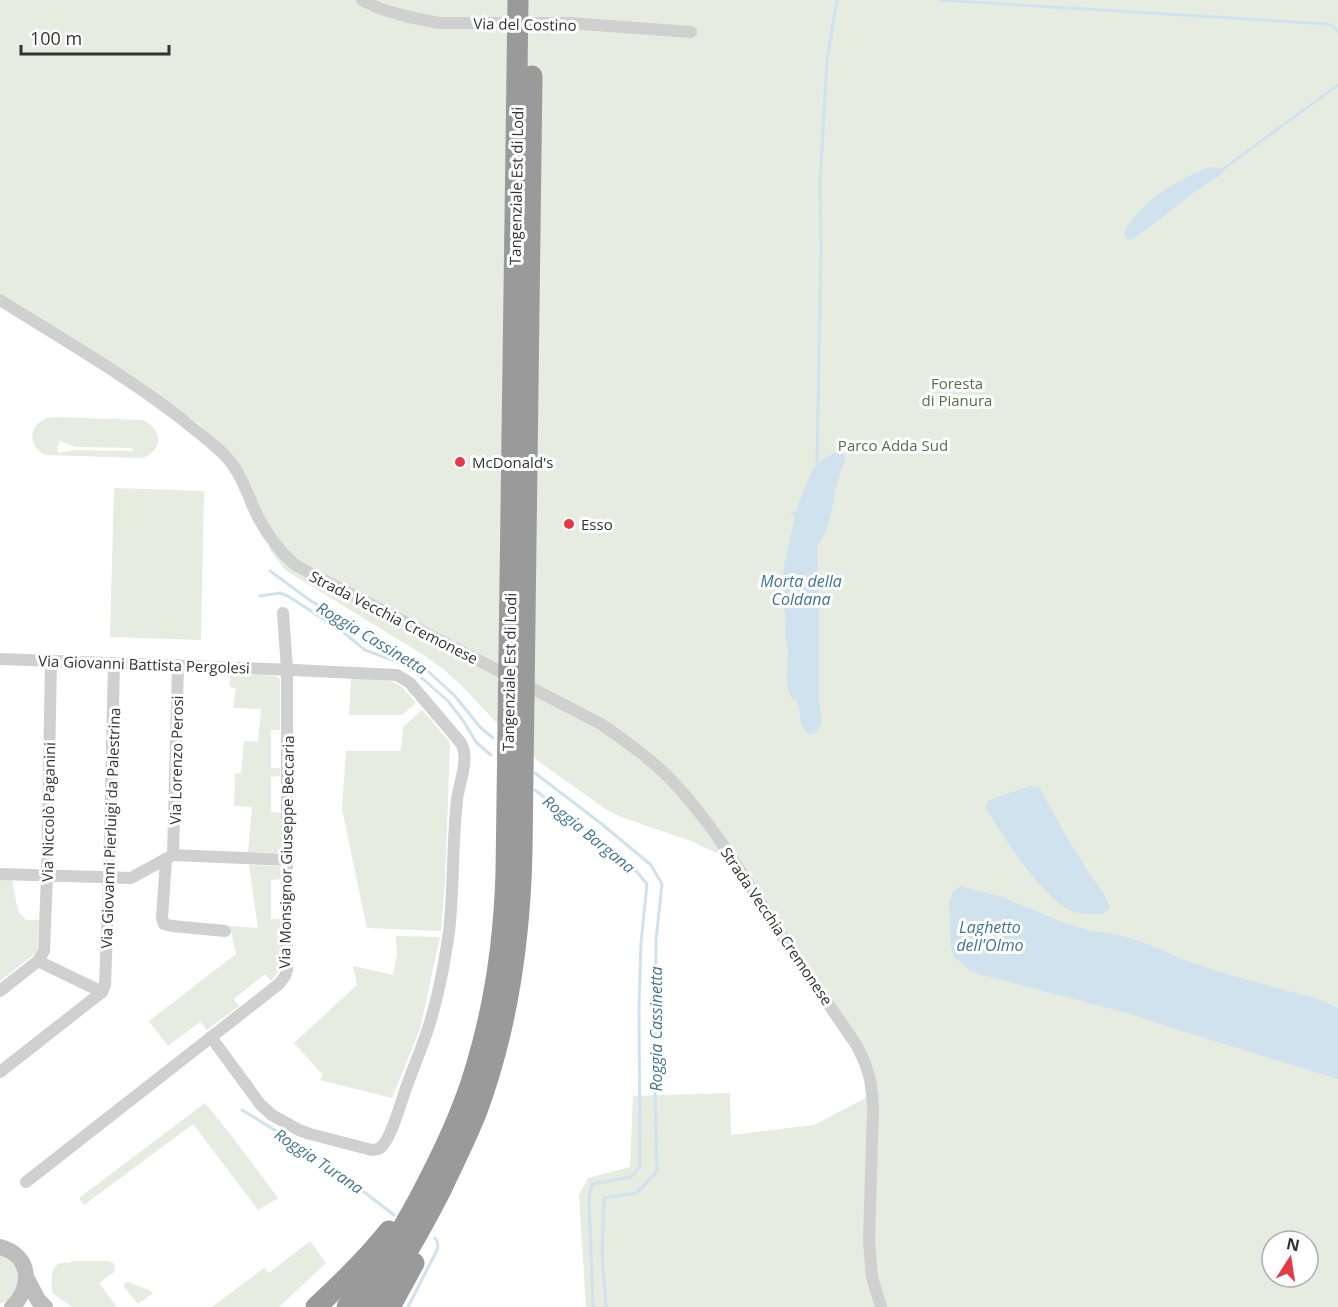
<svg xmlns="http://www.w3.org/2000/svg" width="1338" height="1307" font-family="'Open Sans',sans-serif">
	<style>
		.green { fill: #e6ecdf; fill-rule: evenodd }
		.water { fill: #cfe2ee }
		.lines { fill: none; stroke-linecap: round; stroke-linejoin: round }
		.stream { stroke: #cfe2ee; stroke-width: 3 }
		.street { stroke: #d0d0d0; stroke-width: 12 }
		.secondary { stroke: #bdbdbd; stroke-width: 16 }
		.highway { stroke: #9a9a9a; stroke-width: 21 }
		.poi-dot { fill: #e63946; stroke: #fff; stroke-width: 2 }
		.labels { text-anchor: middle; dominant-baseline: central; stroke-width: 6; stroke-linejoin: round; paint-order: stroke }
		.street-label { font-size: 15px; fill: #333; stroke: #fff }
		.park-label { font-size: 15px; fill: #56703f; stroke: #fff }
		.poi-label { font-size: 15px; fill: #333; stroke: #fff; text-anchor: start }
		.water-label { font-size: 16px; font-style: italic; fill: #3f7597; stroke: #fff }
	</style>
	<rect width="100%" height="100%" fill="#fff"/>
	<g class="green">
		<path d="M0,0H1338V1307H586L579,1195L588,1178L630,1167L633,1096L730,1093L731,1135L814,1125L875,1093L873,1074L736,864L721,855L691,841L621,817L607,810L538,761L513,740L462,686L442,668L425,656L285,570L271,551L247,479L232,456L199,424L110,363L0,293ZM1272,1241H1308V1277H1272Z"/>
		<path d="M52,417L142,420C163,428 164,451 142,458L46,455C25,445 29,421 52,417ZM60,441L76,447L132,448L133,451L76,450L58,453L57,447Z"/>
		<path d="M114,488L204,491L201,640L110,637Z"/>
		<path d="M230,674L275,676L280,679V730H271V768H280V776L271,777V812L281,813V847L280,850L276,853L248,852L252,807L234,806L235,774L241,773L244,741L258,742L261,709L233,708L236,688L230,687Z"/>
		<path d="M351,678L391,681L402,687L416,703L402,715H349Z"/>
		<path d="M422,710L449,741L450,746L445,881L441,931L367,928L342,809L346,751H401L403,727Z"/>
		<path d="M249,865L277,866L281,867V879L271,880V919H281C281,938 287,968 271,981L265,974L234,999L239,1006L207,1030L200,1022L168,1046L149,1021L236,954L230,926L258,928Z"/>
		<path d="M0,880H12L18,911L26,920H39L37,952L0,981Z"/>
		<path d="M396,936L440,937L420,1029L392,1098L320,1080L323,1075L294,1043L357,985L353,966L393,975L397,955Z"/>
		<path d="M205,1103L231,1135L278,1198L258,1210L193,1124L84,1205L79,1198Z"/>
		<path d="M310,1241L326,1263L279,1307H212L264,1268L269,1273Z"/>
		<path d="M0,1254C17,1263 22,1273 14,1291C11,1298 7,1301 0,1304Z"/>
		<path d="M71,1261H108L113,1263L115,1266L114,1272L99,1283L117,1307H72L52,1293C52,1284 49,1267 60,1263C63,1262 67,1263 71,1263Z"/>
		<path d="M129,1282L151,1291L153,1293L138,1304L124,1287L125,1283Z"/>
	</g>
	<g class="water">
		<path d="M1210,167L1223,169L1224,171L1219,176L1196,191L1148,228L1132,239L1127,240L1124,233C1140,201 1178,179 1210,167Z"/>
		<path d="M840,452L844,453L845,459L836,488L830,517L825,533L817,547L819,587V701L822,722L815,733L810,735C795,724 804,713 796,700L792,699L788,689L787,678L788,651L785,635L786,617L782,600L784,565L795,516L790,513L791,511L795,512L813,468L822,460L834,453Z"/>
		<path d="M1030,786L1039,787C1054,814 1069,842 1086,868C1094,882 1106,893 1110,908L1103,914C1092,914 1080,915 1070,910C1039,894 1004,837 985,807L989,800Z"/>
		<path d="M960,886L1002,897L1069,925L1092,931L1120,935L1148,944L1182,959L1216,971L1321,1000L1338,1008V1079L1182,1031L1134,1015L972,972L954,957L951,948L949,903L952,893Z"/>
	</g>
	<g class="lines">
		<g class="stream">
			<path d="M940,0L1327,24L1333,26L1338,31"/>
			<path d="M1223,169L1338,85"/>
			<path d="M817,466L821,249L820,182L827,61L837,0"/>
			<path d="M270,571L311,601L412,661L429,672L455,696L480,727L493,738"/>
			<path d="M260,596L280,593L288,596L343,632L365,650L395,661L414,671L448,701L464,722L476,742L491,755"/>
			<path d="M535,773L603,825L651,865L662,884L656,940L655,1094L657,1171L637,1193L604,1198L602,1253L606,1307"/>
			<path d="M535,790L631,865L647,884L641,943L639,1006L640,1166L631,1177L592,1184L589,1197L593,1307"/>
			<path d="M242,1110L317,1156L394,1215"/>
			<path d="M408,1307L437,1250C439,1245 438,1242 435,1238"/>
		</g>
		<g class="street">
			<path d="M362,0L381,9L409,17L439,23H569L691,32"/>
			<path d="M0,300C62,339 125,375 183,420C198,433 215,444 228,459C241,474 247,493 255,511C265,532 278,550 295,565L601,724C627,742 654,761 675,784C719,831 750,888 785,941C808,977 834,1011 857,1046L865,1063L870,1079L872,1094L873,1108L869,1241L872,1277L881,1307"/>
			<path d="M0,659L294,670L397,675L410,683L461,743C470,760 459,782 457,800C452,844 454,888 449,932C445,959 440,987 433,1012C426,1040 413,1067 404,1094C400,1106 390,1141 380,1148C377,1150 376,1149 372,1150L310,1134L299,1130L272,1115L260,1104L211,1037"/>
			<path d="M173,855L178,665"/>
			<path d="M166,859L162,918L164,924L172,926L225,931"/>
			<path d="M0,874L131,878L173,855L288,860"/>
			<path d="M38,961L102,992"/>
			<path d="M0,991L38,961L44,951L47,875L51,661"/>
			<path d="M102,992L105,985L109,878L114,663"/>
			<path d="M0,1072L102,992"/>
			<path d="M26,1182L279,984L285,976L287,970V669L283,613"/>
		</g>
		<g class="secondary">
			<path d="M0,1247C31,1255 33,1287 12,1307"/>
			<path d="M26,1277L38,1300L45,1307"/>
		</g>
		<g class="highway">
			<path d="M368,1306C398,1271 420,1231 441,1190C453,1164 466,1139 477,1111C508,1027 520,942 522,852L532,76"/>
			<path d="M316,1307C342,1283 367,1259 389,1231"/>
			<path d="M347,1307C377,1273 399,1236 420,1197C442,1155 463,1112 476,1067C495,1004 504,939 506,873L518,0"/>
			<path d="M390,1307L414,1263"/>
		</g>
	</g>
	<g class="poi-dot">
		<circle cx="460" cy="462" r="6"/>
		<circle cx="569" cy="524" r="6"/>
	</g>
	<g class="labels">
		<g class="street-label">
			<text transform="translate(525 24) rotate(1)">Via del Costino</text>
			<text transform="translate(516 186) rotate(-89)">Tangenziale Est di Lodi</text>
			<text transform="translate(394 617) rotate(27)">Strada Vecchia Cremonese</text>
			<text transform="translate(144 664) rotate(2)">Via Giovanni Battista Pergolesi</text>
			<text transform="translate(509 672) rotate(-89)">Tangenziale Est di Lodi</text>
			<text transform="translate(176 760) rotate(-89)">Via Lorenzo Perosi</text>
			<text transform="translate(48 812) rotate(-89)">Via Niccolò Paganini</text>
			<text transform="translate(110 828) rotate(-88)">Via Giovanni Pierluigi da Palestrina</text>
			<text transform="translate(286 852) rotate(-89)">Via Monsignor Giuseppe Beccaria</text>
			<text transform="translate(777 926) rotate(56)">Strada Vecchia Cremonese</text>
		</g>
		<g class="park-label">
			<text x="957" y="383">Foresta<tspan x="957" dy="17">di Pianura</tspan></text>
			<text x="893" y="445">Parco Adda Sud</text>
		</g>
		<g class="poi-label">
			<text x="472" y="462">McDonald's</text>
			<text x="581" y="524">Esso</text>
		</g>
		<g class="water-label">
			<text x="801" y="581">Morta della<tspan x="801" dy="18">Coldana</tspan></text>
			<text transform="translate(372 638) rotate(31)">Roggia Cassinetta</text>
			<text transform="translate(589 834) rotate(39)">Roggia Bargana</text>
			<text x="990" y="927">Laghetto<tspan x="990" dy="18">dell'Olmo</tspan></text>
			<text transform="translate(656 1029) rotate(-90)">Roggia Cassinetta</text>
			<text transform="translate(319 1161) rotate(34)">Roggia Turana</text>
		</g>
	</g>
	<g transform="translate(1290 1259) rotate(12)"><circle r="28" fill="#ffffff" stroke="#adadad" stroke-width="1.5"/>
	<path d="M0-4.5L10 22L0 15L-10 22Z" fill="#e63946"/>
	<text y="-9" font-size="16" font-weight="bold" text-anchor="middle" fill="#333333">N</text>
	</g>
	<path d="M21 45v9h148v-9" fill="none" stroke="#333333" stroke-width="3"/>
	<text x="30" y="45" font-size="18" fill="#333333" stroke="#ffffff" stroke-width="4.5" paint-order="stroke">100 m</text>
</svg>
